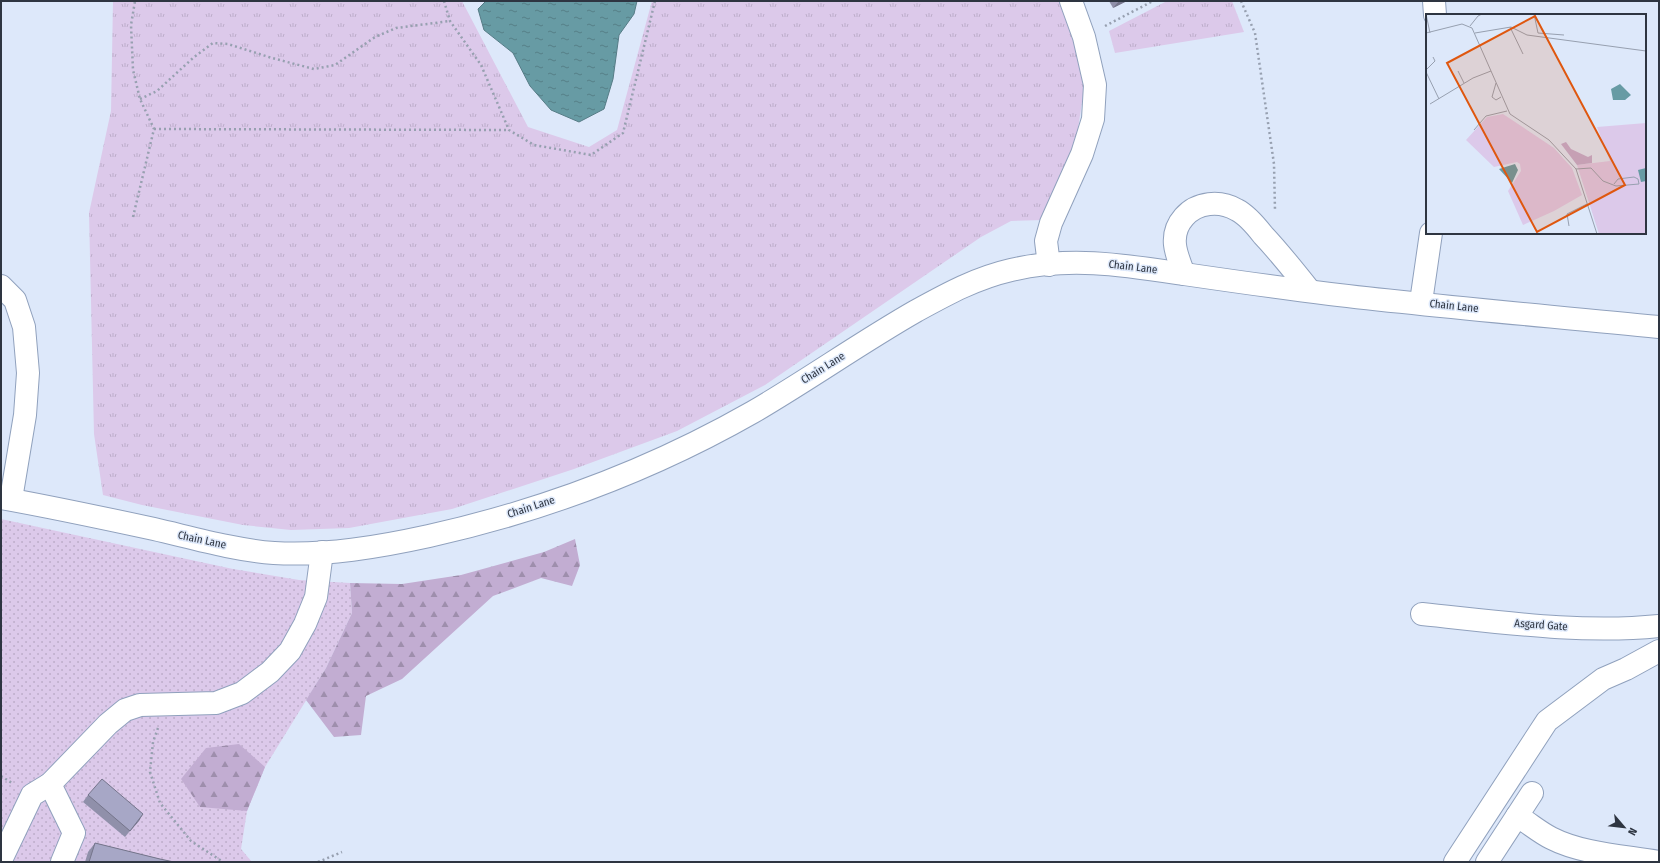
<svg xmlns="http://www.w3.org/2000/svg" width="1660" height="863" font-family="'Fira Sans Condensed',sans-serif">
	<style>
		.grass { fill: url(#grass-dots) }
		.forest { fill: url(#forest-firs) }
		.park { fill: url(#park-tufts) }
		.water { fill: url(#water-ripples); stroke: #567c86 }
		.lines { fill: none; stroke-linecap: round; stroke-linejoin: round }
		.minor-casing { stroke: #90a1bd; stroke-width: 24 }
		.path { stroke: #97a0b0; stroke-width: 2.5; stroke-dasharray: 2 3; stroke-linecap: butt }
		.minor { stroke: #fff; stroke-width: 22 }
		.wall { fill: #9090aa }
		.shaded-wall { fill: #75758b }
		.building { fill: #a7a7c6; stroke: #75758b }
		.labels { text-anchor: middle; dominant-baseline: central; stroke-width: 3; stroke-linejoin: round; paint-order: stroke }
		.street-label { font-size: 11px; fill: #2e3541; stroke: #dde8fa }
		.inset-road { fill: none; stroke: #97a0b0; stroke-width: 1 }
		.view { fill: #df570f; fill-opacity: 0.15; stroke: #df570f; stroke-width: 2 }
		.inset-edge { fill: none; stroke: #2e3541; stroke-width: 2 }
	</style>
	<defs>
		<pattern id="grass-dots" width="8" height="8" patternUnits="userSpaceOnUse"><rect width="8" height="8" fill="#dcc9ea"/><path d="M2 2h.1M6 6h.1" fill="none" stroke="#bdadca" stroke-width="1.8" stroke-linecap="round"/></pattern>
		<pattern id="forest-firs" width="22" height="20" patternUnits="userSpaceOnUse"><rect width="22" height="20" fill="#c2add2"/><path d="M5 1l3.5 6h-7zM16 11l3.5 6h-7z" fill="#9e8eac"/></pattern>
		<pattern id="park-tufts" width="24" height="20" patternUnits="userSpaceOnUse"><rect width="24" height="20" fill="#dcc9ea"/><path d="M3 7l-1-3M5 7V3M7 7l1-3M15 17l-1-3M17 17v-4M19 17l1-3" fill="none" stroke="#bdadca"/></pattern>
		<pattern id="water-ripples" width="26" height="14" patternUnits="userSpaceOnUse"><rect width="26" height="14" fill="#679ba4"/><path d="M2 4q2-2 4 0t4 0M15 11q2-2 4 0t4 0" fill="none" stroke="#557f87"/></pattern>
	</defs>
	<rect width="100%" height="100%" fill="#dde8fa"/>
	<path class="grass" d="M1,519L233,569L299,580L350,583L352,613L326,668L265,767L247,811L241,849L252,862H1Z"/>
	<g class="forest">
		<path d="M575,539L580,565L572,586L541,578L493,596L402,679L366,696L361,735L334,737L306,700L326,668L352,613L350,583L402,584L461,575L544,552Z"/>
		<path d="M239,744L265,767L247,811L200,807L181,779L206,748Z"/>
	</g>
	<g class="park">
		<path d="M113,1H462L528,127L589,147L617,130L652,1H1059L1073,34L1084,88L1077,136L1044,220L1011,221L981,237L765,385L677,431L574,469L452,509L349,528L291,530L243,525L142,505L103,495L94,434L89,213L111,111Z"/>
		<path d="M1167,1H1232L1244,32L1115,53L1109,31Z"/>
	</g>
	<path class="water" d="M486,1H637L634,14L619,35L613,79L604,109L579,122L551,110L530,86L513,53L484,30L478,9Z"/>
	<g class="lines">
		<g class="minor-casing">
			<g id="minor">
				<path d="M1434,1L1435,15"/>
				<path d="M1049,265L1046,241L1051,223L1082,154L1093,119L1095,85L1084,37L1071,1"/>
				<path d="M1184,274C1176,254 1168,235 1184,217C1197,202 1220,200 1237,210C1247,215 1256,226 1263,235C1280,253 1295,272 1310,291"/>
				<path d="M1,286L15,300L24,327L28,373L25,415L11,499"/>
				<path d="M1421,302L1431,233"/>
				<path d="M1,498C52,507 103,518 154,529C193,538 234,550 274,553C326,556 379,547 429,536C541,511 653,469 753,412C808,380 860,343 916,311C947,294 976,278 1011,270C1070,256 1124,265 1184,274C1232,281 1281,288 1330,294C1439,307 1549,316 1659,327"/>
				<path d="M1422,614C1500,622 1581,634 1659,626"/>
				<path d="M50,784L74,833L62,862"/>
				<path d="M1517,816L1532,793"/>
				<path d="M1,860L32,795L50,784L108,724L125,710L140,705L216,703L242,693L270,672L290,651L305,624L316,597L322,552"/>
				<path d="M1455,862L1547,721L1603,679L1626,669L1659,651"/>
				<path d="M1487,862L1517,816C1529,823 1539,832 1551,838C1582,854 1625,856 1659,862"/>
			</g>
		</g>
		<g class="path">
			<path d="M444,1L450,21L481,65L509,130L534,145L591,155L623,133L655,1"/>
			<path d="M1241,1L1255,33L1274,164L1275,210"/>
			<path d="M1105,26L1153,1"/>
			<path d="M140,99L157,91L193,58L213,43L228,44L272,58L314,69L335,65L375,37L396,28L450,21"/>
			<path d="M154,129L509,130"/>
			<path d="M133,217L154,129L140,99L133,70L131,25L135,1"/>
			<path d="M158,728L153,742L150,772L160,803L191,841L223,862"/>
			<path d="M1,776L12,783"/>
			<path d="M318,862L342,852"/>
		</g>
		<use href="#minor" class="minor"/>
	</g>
	<g class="wall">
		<path d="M1109,1H1127L1113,8Z"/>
		<path d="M88,795L143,814L125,837L83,802Z"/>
		<path d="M95,843L160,859L174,862H85L88,852Z"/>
	</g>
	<g class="shaded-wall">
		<path d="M1119,1H1127L1113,8Z"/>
		<path d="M143,814L139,821L125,837L130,831Z"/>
	</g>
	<g class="building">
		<path d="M102,779L143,814L130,831L88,795Z"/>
		<path d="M95,843L160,859L174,862H89Z"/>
	</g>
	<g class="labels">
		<g class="street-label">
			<text transform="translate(1133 267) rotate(7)">Chain Lane</text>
			<text transform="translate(1454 306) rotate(6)">Chain Lane</text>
			<text transform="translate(823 368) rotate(-32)">Chain Lane</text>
			<text transform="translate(531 507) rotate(-18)">Chain Lane</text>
			<text transform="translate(202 540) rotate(12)">Chain Lane</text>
			<text transform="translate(1541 625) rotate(4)">Asgard Gate</text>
		</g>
	</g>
	<g transform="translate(1426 14)">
		<rect width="220" height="220" fill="#dde8fa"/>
		<path d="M220,109V220H173L151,151L184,147L171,113Z" fill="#dcc9ea"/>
		<path d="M140,128L145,135L162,143L166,141V149L151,151L135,130Z" fill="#c2add2"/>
		<path d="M77,100L128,134L146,154L156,181L128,197L97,211L82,177L95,157L94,150L91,148L68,153L40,126L61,103Z" fill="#dcc9ea"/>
		<path d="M194,70L205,81L199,86H187L185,75ZM89,150L92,156L86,169L73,155ZM220,154V167L215,168L212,156Z" fill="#679ba4"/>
		<path class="inset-road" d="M0,0L4,19M108,0L112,19L138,21M44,12L52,2L56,0M84,13L97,40M0,19L36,10L46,14L84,100L123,126L150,155L171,220M49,19L85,13L101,21L220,37M0,56L9,47L7,43M32,57L38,69M0,58L13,85M70,69L66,83L70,86L75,83M4,90L47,64L65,57M48,116L60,102L81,97M150,155L165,154L177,167L190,172L213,170L212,165L208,163L192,165L188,170M143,212L141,200L161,190"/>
		<path class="view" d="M109,2L199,171L111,218L21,49Z"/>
		<rect width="220" height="220" class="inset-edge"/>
	</g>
	<rect width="1660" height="863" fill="none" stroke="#2e3541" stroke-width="4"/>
	<g transform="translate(1624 827) rotate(118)" stroke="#dde8fa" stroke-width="3" paint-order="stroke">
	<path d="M0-3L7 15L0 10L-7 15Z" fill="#2e3541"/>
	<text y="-6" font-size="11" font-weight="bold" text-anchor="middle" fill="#2e3541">N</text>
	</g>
</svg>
